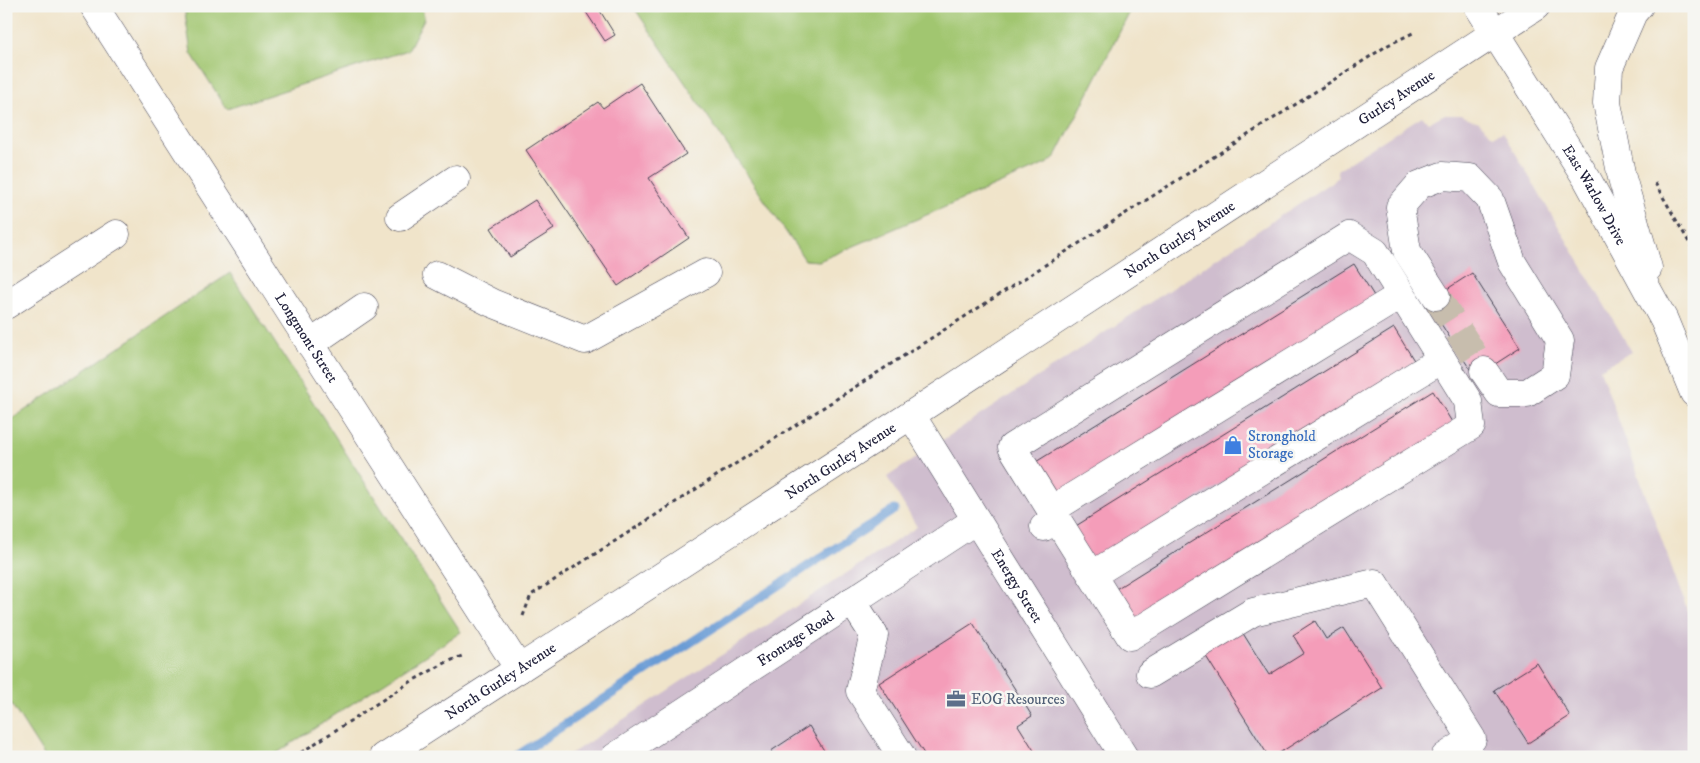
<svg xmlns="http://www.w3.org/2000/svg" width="1700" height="763" font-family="'IM FELL DW Pica',serif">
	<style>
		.industrial { fill: #cfbdce }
		.green { fill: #a1c670; stroke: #627456 }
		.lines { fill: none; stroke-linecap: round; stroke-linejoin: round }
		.stream { stroke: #6a9cd5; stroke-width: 9 }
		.building { fill: #f49db9 }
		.minor-tunnel { stroke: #c7bdad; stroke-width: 28; stroke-dasharray: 28 14; stroke-linecap: butt }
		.minor-casing { stroke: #413f50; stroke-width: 29 }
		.path { stroke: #413f50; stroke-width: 3; stroke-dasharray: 4 4; stroke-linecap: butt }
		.minor { stroke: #fff; stroke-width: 28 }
		.labels { text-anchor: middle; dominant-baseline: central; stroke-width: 5; stroke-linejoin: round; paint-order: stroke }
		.street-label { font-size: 15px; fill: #22223b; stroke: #f6f6f2 }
		.shop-label { font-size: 15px; fill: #366cbe; stroke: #f6f6f2; text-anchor: start }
		.service-label { font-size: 15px; fill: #4e5e75; stroke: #f6f6f2; text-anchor: start }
	</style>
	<rect width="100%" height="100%" fill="#f6f6f2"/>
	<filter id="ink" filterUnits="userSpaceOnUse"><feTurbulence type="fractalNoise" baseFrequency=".02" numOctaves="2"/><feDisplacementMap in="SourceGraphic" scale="10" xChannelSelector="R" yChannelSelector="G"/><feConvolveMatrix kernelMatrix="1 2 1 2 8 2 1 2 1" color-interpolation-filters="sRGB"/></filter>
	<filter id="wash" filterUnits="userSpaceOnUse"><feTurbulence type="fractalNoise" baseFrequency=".0096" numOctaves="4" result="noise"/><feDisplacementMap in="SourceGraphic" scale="20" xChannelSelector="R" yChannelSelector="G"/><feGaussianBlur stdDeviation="1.12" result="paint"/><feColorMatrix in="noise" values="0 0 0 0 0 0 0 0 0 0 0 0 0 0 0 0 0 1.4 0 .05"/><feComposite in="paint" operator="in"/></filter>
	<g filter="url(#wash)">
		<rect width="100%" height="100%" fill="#f0e4ca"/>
		<path class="industrial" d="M1443,115H1460L1479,122L1493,136L1503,132L1632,352L1600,369L1694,629V757H566L917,527L887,477L1339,177L1337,170L1422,116L1428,123Z"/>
		<g class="green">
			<path d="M184,6H422L424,19L408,50L227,109L191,53Z"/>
			<path d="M633,6H1133L1056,156L1048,163L819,261L805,260Z"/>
			<path d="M230,273L461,632L271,757H45L6,696V423Z"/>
		</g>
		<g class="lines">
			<path class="stream" d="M515,757L894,510"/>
		</g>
		<g id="blocks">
			<g class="building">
				<path d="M582,6H597L615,35L605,41Z"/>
				<path d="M640,83L686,154L649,178L689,238L618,286L526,150L598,102L603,108Z"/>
				<path d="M535,200L554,229L510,257L491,228Z"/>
				<path d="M1354,264L1376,299L1053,500L1031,465Z"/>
				<path d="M1472,273L1520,348L1475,377L1427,302Z"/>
				<path d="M1394,328L1415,362L1093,563L1071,529Z"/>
				<path d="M1433,391L1455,427L1133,628L1111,592Z"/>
				<path d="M1315,621L1326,639L1344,628L1382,688L1273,757H1269L1202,650L1239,627L1269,675L1304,653L1293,635Z"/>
				<path d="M973,623L1032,716L1018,725L1038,757H926L879,683Z"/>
				<path d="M1537,663L1570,716L1528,743L1494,690Z"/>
				<path d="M809,726L828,757H770L774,755L771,751Z"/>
			</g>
		</g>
	</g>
	<g filter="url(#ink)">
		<use href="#blocks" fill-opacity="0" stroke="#413f50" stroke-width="1"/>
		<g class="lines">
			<path class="minor-tunnel" d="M1436,296L1484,371"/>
			<g class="minor-casing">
				<g id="minor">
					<path id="s1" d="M94,6L519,669"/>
					<path id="s2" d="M1478,6L1587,179L1664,320L1694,393"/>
					<path d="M1639,6L1633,13L1609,68L1607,103L1622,178L1648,268"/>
					<path d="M400,217L456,179"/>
					<path d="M437,275L492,303L585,340L706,273"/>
					<path d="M1436,296L1407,251L1400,207L1419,185L1442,176L1470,178L1490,199L1512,262L1560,340L1555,375L1527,393H1499L1484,371"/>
					<path d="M6,305L116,234"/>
					<path d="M310,344L364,307"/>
					<path id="s3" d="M911,415L1124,757"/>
					<path d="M1051,510L1401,295"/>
					<path d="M1044,527L1056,518L1130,636L1471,426L1468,401L1375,252L1349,236L1012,447L1056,518"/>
					<path d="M1092,575L1442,359"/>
					<path d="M852,601L874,635L860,691L902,757"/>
					<path d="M1150,674L1253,612L1374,583L1472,739L1445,757"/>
					<path id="s4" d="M383,757L911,415L1536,6"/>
					<path id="s5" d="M615,757L976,520"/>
				</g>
			</g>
			<g class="path">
				<path d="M1655,183L1694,251"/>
				<path d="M523,616L531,595L1388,45L1413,33"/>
				<path d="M294,757L412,681L447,662L462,656"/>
			</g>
			<use href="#minor" class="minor"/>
		</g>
	</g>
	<defs>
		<g id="shop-bare" transform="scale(1.5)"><path d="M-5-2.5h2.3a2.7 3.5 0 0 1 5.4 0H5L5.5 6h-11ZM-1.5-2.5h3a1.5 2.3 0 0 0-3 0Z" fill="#3f7fe0" stroke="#f6f6f2" stroke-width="2.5" paint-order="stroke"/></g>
		<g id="office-bare" transform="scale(1.5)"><path d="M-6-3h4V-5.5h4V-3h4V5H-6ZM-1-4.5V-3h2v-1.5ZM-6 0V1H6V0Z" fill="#5c6f8a" stroke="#f6f6f2" stroke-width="2.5" paint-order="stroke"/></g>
	</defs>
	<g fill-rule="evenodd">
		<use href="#shop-bare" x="1233" y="445"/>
		<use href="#office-bare" x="956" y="699"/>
	</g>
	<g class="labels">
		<g class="street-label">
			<text stroke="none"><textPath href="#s4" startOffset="1209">Gurley Avenue</textPath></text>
			<text stroke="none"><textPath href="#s2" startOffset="222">East Warlow Drive</textPath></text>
			<text stroke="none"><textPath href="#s4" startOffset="950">North Gurley Avenue</textPath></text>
			<text stroke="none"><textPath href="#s1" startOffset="394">Longmont Street</textPath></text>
			<text stroke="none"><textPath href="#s4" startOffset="545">North Gurley Avenue</textPath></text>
			<text stroke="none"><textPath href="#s3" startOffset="201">Energy Street</textPath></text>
			<text stroke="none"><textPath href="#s5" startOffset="216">Frontage Road</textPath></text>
			<text stroke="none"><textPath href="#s4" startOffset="140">North Gurley Avenue</textPath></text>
		</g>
		<g class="shop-label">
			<text x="1248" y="436">Stronghold<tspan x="1248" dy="17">Storage</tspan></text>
		</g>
		<g class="service-label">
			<text x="971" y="699">EOG Resources</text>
		</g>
	</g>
	<rect width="1700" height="763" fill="none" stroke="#f6f6f2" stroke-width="25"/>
</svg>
